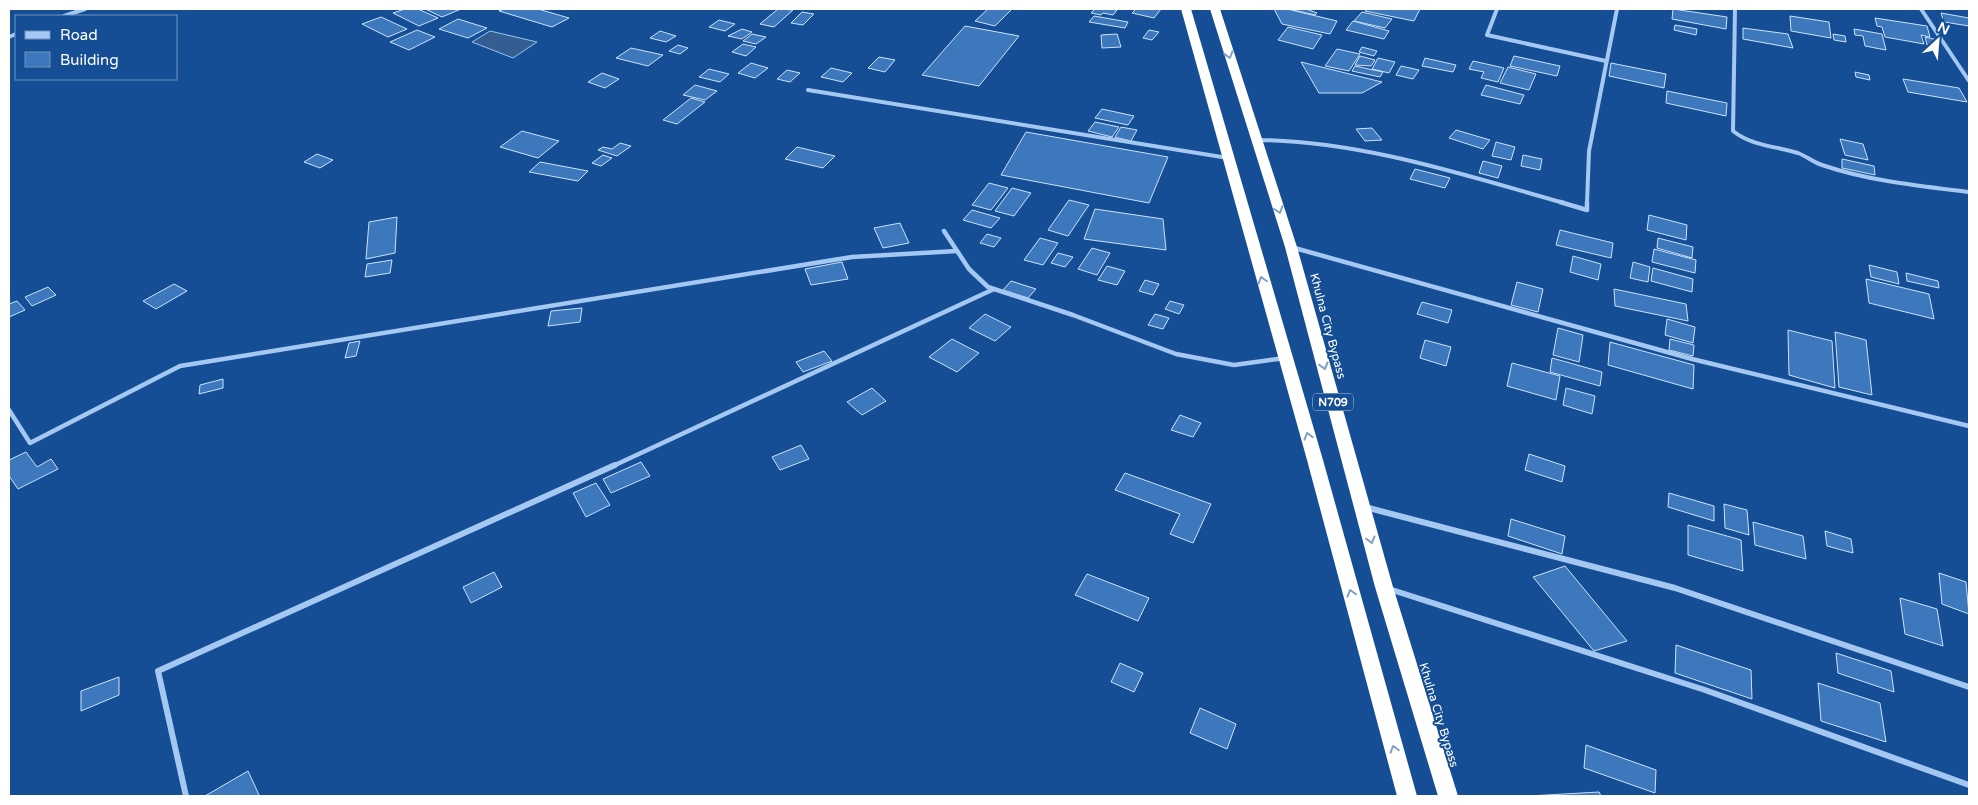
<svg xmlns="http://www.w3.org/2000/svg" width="1978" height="805" font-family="'Varela Round',sans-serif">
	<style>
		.water { fill: #345e91; stroke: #97c3f4 }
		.building { fill: #3d77bc; stroke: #cce2fc }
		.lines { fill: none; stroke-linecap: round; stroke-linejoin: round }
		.street-far2 { stroke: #a4c8f2; stroke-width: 4 }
		.street-far1 { stroke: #a4c8f2; stroke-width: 4.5 }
		.street { stroke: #a4c8f2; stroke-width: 6 }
		.highway { fill: #fff; fill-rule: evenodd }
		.oneway { stroke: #7e9ec4 }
		.labels { text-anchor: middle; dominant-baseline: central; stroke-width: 4; stroke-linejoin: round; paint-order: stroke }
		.shield { fill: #154e94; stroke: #b9cadf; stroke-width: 1 }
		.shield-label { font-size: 11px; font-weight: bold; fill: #fff }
		.street-label { font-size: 12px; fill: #fff; stroke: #154e94 }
	</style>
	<rect width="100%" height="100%" fill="#154e94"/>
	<path class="water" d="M490,31L537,42L513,58L472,42Z"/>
	<g class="building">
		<path d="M405,9H418L438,18L419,26L393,13Z"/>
		<path d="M425,9H461L442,17Z"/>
		<path d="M504,9H538L569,18L552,27L499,11Z"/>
		<path d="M778,9L793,10L774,27L760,24Z"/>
		<path d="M988,9H1012L995,26L975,21Z"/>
		<path d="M1095,9H1110L1117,10L1113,15L1103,13L1101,15L1091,13Z"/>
		<path d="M1136,9H1161L1154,18L1132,13Z"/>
		<path d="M1274,9H1287L1337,21L1330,34L1282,24Z"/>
		<path d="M1289,9H1306L1317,13L1315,15Z"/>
		<path d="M1367,9H1420L1414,21L1365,11Z"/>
		<path d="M1673,9L1727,17L1726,29L1672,19Z"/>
		<path d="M802,12L814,14L803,25L791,23Z"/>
		<path d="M1362,12L1392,19L1385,28L1354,21Z"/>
		<path d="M1941,13L1969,18V26L1944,22Z"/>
		<path d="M1094,16L1128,22L1125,28L1089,22Z"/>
		<path d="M1790,16L1829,22L1831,38L1791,31Z"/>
		<path d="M381,17L407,29L388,37L362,24Z"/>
		<path d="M1875,18L1927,26L1930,37L1921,35L1924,44L1885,37L1882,27L1877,26Z"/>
		<path d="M458,19L487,28L468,38L439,29Z"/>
		<path d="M719,20L735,24L725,31L709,27Z"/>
		<path d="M1353,21L1389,31L1384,39L1346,30Z"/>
		<path d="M1675,25L1697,29L1696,35L1674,30Z"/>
		<path d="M965,26L1019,36L979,86L922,75Z"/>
		<path d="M1288,27L1322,35L1313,49L1278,40Z"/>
		<path d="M1743,28L1788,34L1793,48L1743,39Z"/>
		<path d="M742,29L752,32L742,39L728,36Z"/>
		<path d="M1854,29L1882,34L1886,50L1865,46L1863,36L1855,35Z"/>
		<path d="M417,30L435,37L409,50L390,42Z"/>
		<path d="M1149,30L1159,32L1152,40L1143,38Z"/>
		<path d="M660,31L676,36L666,42L650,38Z"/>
		<path d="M752,34L766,37L756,44L743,41Z"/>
		<path d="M1117,34L1121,47L1102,48L1101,35Z"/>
		<path d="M1833,34L1845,36L1846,42L1834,40Z"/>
		<path d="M1925,37L1938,40L1940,47L1927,45Z"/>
		<path d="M743,44L756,47L746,56L732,52Z"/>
		<path d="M678,45L688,48L680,54L669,51Z"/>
		<path d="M1362,47L1377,51L1374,56L1359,52Z"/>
		<path d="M631,48L663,55L648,66L616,58Z"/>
		<path d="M1337,49L1360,54L1349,71L1325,66Z"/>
		<path d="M1360,56L1375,60L1371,66L1355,65Z"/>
		<path d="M1514,56L1560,66L1557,76L1510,66Z"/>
		<path d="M879,57L895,60L885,72L868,68Z"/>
		<path d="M1378,58L1395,62L1389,73L1372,69Z"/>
		<path d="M1425,58L1456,65L1453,72L1422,66Z"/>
		<path d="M1473,61L1504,68L1498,82L1481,78L1484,72L1469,69Z"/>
		<path d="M1301,62L1382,82L1362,93H1319Z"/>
		<path d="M751,63L768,68L755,78L738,73Z"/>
		<path d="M1611,63L1666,74L1664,88L1609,76Z"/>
		<path d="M1355,66L1383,72L1380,77L1352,71Z"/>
		<path d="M1401,66L1419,70L1413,79L1396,75Z"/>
		<path d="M1508,67L1536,74L1529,90L1500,83Z"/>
		<path d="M831,68L852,73L843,82L821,77Z"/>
		<path d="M709,69L729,74L720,82L699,77Z"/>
		<path d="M787,70L800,73L790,82L777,79Z"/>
		<path d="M1855,72L1869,75L1870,80L1856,77Z"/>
		<path d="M602,73L619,79L605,88L588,82Z"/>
		<path d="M1903,79L1959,88L1967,102L1908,92Z"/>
		<path d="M695,85L717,91L705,100L683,95Z"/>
		<path d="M1486,85L1524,95L1520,104L1481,95Z"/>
		<path d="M1667,91L1727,103L1726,116L1666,103Z"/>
		<path d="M691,98L705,102L677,124L663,120Z"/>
		<path d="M1102,109L1134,116L1128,125L1095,118Z"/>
		<path d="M1095,122L1119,127L1112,137L1088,131Z"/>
		<path d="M1121,127L1137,130L1131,141L1115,137Z"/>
		<path d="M1372,128L1382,140L1365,141L1356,129Z"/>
		<path d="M1456,130L1490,140L1483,149L1449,138Z"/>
		<path d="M522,131L559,141L538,158L500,147Z"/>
		<path d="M1026,132L1168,157L1149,203L1001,175Z"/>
		<path d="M1840,139L1863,144L1868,160L1845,155Z"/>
		<path d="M1496,142L1515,147L1511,160L1492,156Z"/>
		<path d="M620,143L631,146L617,156L598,150L603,147L612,149Z"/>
		<path d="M797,147L835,156L823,168L785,159Z"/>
		<path d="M317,154L333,160L320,168L304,162Z"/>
		<path d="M603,155L612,158L601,166L592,163Z"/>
		<path d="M1523,155L1542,159L1540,170L1521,166Z"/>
		<path d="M1842,159L1874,166L1875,175L1842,168Z"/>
		<path d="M1483,161L1502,166L1498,178L1479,173Z"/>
		<path d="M540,162L588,171L578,181L529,172Z"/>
		<path d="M1415,169L1450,178L1445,188L1410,179Z"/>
		<path d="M989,183L1008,188L991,210L972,205Z"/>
		<path d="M1012,188L1031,193L1014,216L995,211Z"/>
		<path d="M1069,200L1089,205L1068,236L1048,230Z"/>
		<path d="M1095,209L1163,219L1166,250L1084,239Z"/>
		<path d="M972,210L1000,218L991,228L963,220Z"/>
		<path d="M1649,215L1687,225L1686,240L1647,230Z"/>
		<path d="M397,217L395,253L366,259L369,222Z"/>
		<path d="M900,223L909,243L883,248L874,228Z"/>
		<path d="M1560,230L1613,243L1611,258L1556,245Z"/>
		<path d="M987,234L1001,238L994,247L980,243Z"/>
		<path d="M1040,238L1058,243L1043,265L1024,260Z"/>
		<path d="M1658,238L1693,247L1692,258L1657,248Z"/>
		<path d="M1092,248L1110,253L1097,275L1078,269Z"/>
		<path d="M1654,249L1696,260L1695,273L1652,262Z"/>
		<path d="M1058,253L1073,257L1065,267L1051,263Z"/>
		<path d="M1573,256L1601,264L1598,280L1570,272Z"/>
		<path d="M392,260L390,273L365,277L367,264Z"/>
		<path d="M842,262L848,279L811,285L805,269Z"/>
		<path d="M1633,262L1650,267L1648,282L1630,278Z"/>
		<path d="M1869,265L1897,272L1899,284L1871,277Z"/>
		<path d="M1107,266L1125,271L1117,285L1098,280Z"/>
		<path d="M1653,268L1693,279L1692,292L1651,281Z"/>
		<path d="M1906,273L1938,281L1939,288L1907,281Z"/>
		<path d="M1866,279L1929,294L1934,319L1869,303Z"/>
		<path d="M1145,280L1159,284L1153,295L1139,291Z"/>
		<path d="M1011,281L1036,289L1028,298L1003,290Z"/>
		<path d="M1517,282L1543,289L1538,312L1511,305Z"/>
		<path d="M174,284L187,291L156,309L143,301Z"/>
		<path d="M48,287L56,295L32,306L25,297Z"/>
		<path d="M1614,289L1686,304L1688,321L1615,306Z"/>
		<path d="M17,301L25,310L9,317V304Z"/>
		<path d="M1170,301L1184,305L1179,314L1165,309Z"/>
		<path d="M1422,302L1452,310L1448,323L1417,314Z"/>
		<path d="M582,308L580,322L548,326L551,311Z"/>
		<path d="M985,314L1011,327L995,341L969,328Z"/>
		<path d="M1155,314L1169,318L1163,329L1148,325Z"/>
		<path d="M1667,319L1695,327L1693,343L1665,335Z"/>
		<path d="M1558,328L1583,335L1579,362L1553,355Z"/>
		<path d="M1788,330L1832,341L1835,388L1789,375Z"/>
		<path d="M1835,332L1866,340L1872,395L1839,387Z"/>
		<path d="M952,339L979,353L957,372L929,357Z"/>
		<path d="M1670,339L1694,345L1693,356L1669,350Z"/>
		<path d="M1425,340L1451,347L1446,366L1420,358Z"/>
		<path d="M360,341L356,356L345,358L349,343Z"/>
		<path d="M1610,342L1694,365L1693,389L1608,365Z"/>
		<path d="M824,351L832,361L803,372L796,362Z"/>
		<path d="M1552,358L1602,372L1600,386L1550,372Z"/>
		<path d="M1512,363L1560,376L1556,400L1507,386Z"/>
		<path d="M223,379V388L199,394L200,385Z"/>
		<path d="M872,388L886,401L862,415L847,402Z"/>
		<path d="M1566,388L1595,396L1592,414L1563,405Z"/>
		<path d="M1180,415L1201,423L1193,437L1171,430Z"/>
		<path d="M801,445L809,459L780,470L772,457Z"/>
		<path d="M26,452L37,467L51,459L58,469L18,489L9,476V460Z"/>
		<path d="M1529,454L1565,466L1562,482L1525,470Z"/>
		<path d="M641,462L650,476L611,493L603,479Z"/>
		<path d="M1125,473L1211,504L1193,543L1170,534L1180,514L1115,490Z"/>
		<path d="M596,483L610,505L586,517L573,493Z"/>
		<path d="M1669,493L1714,506V521L1668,507Z"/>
		<path d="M1724,504L1747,510L1749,535L1725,528Z"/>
		<path d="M1511,519L1565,536L1562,554L1508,536Z"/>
		<path d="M1753,522L1803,536L1806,559L1755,545Z"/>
		<path d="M1688,525L1741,540L1743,571L1688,555Z"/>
		<path d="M1825,531L1851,539L1853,553L1827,546Z"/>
		<path d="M1565,566L1627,641L1594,651L1533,577Z"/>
		<path d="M494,572L502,587L471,603L463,587Z"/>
		<path d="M1939,573L1966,582L1969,614L1942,604Z"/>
		<path d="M1087,574L1149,598L1138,621L1075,595Z"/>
		<path d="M1900,598L1937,609L1943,646L1905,634Z"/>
		<path d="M1676,645L1751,670L1752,699L1675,673Z"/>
		<path d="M1836,653L1891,671L1894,692L1838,673Z"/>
		<path d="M1120,663L1143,673L1134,692L1111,682Z"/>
		<path d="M119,677V695L81,711V691Z"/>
		<path d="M1818,683L1880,703L1886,742L1821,721Z"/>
		<path d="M1200,708L1236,724L1227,749L1190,733Z"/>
		<path d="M1586,745L1656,770L1655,793L1584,768Z"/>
		<path d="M248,771L259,795L257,796H205Z"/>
		<path d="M1599,792L1601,796H1529Z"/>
	</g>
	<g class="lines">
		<g class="street-far2">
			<path d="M1497,9L1487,35L1606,61"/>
			<path d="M1735,9L1733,131C1752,146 1775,146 1798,153C1806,156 1813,162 1822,165C1869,181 1920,186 1969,192"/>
			<path d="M1921,9L1969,81"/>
			<path d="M64,16L85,9"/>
			<path d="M9,37L16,34"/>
			<path d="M808,90L1228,158"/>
			<path d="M1257,140C1362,141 1464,175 1564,203"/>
			<path d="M1587,203L1589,151L1617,9"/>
		</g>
		<g class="street-far1">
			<path d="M1560,202L1587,210V202"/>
			<path d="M944,231L969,269L988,287L1073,315L1176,354L1234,365L1285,358"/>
			<path d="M1291,247L1692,359L1969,426"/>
			<path d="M9,410L30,443L180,366L852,257L957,251"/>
			<path d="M613,466L994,289"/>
		</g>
		<g class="street">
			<path d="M1365,507L1675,588L1969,687"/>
			<path d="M1389,589L1705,690L1969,785"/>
			<path d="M186,796L158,671L615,465"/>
		</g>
		<g class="highway">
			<path d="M1181,9H1191L1323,460L1417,796H1397L1307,460Z"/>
			<path d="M1210,9H1220L1297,247L1393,587L1458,796H1438L1375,587L1285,247Z"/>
		</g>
	</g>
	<defs><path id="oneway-chevron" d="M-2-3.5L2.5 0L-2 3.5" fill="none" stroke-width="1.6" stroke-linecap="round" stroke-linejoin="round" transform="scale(1.25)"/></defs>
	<g class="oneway">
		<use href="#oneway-chevron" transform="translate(1229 55) rotate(73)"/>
		<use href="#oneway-chevron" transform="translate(1279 210) rotate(72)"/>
		<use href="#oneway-chevron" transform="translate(1262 280) rotate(-106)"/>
		<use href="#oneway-chevron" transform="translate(1324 366) rotate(75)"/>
		<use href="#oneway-chevron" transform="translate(1308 436) rotate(-106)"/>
		<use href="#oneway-chevron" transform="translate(1371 540) rotate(75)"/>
		<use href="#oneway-chevron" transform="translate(1351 593) rotate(-105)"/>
		<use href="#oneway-chevron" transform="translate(1394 749) rotate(-106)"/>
	</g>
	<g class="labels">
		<rect class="shield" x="1313" y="393.5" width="40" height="17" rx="4"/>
		<g class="shield-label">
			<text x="1333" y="402">N709</text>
		</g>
		<g class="street-label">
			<text transform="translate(1328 326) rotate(75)">Khulna City Bypass</text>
			<text transform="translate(1439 715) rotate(73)">Khulna City Bypass</text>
		</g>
	</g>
	<rect width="1978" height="805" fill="none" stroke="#ffffff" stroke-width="20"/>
	<rect x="15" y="15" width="162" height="65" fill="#154e94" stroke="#7395bf"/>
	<rect x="25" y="31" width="25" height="8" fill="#a4c8f2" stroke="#7395bf"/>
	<text x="60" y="40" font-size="15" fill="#ffffff">Road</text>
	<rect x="25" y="52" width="25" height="15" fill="#3d77bc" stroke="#7395bf"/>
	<text x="60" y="65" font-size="15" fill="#ffffff">Building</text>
	<g transform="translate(1938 40) rotate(26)" stroke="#154e94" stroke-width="4" paint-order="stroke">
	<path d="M0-4L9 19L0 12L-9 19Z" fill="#ffffff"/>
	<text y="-8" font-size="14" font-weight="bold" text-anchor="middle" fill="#ffffff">N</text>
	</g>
</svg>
